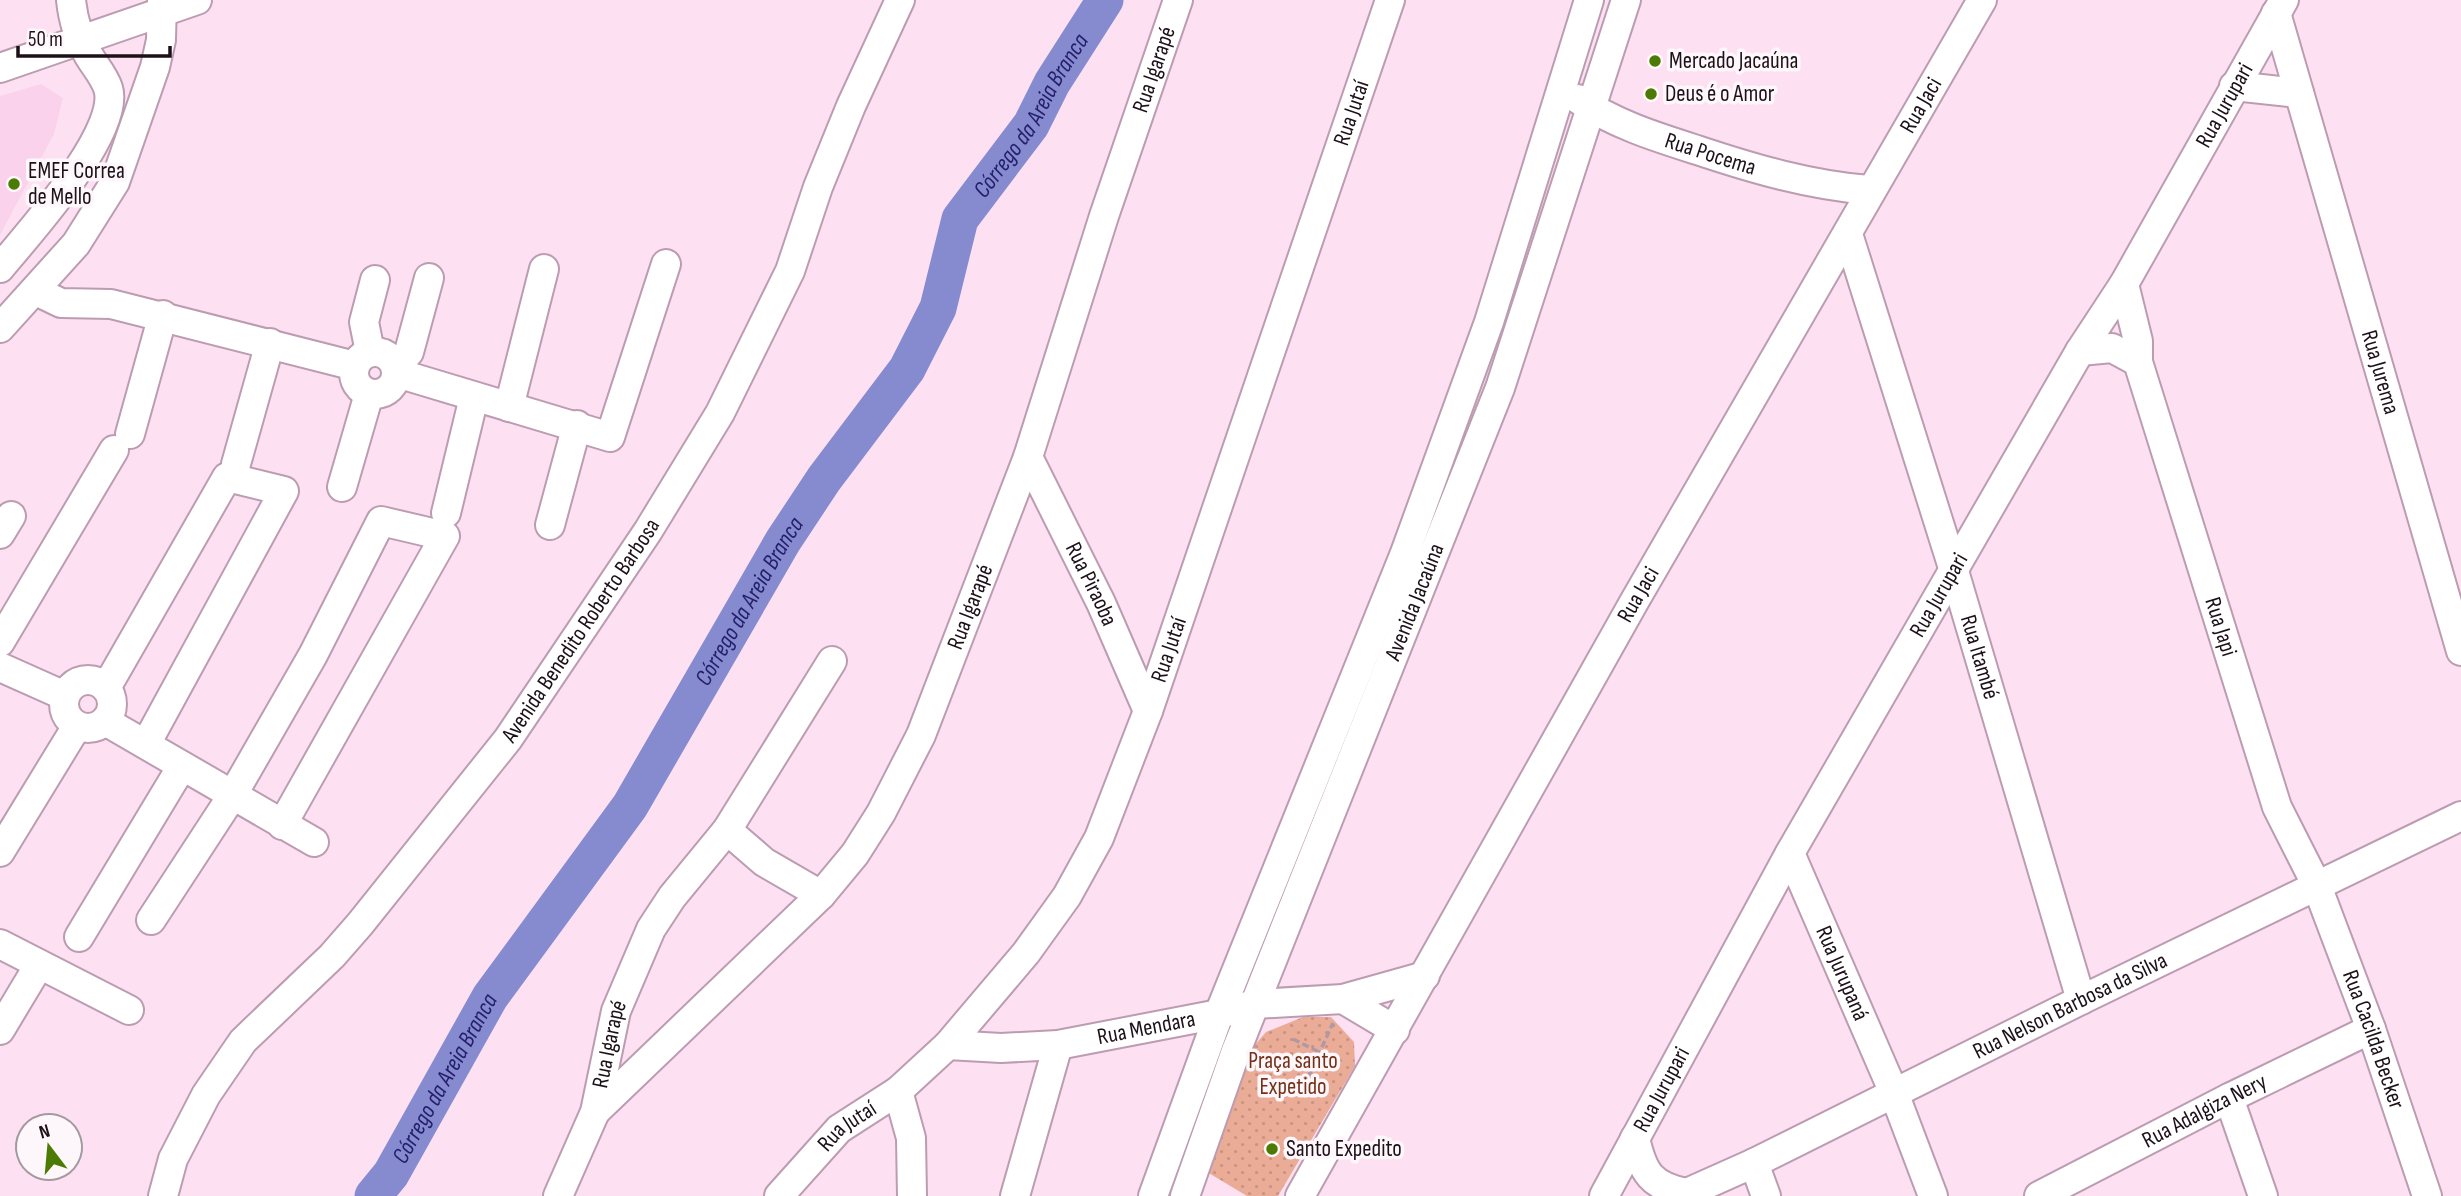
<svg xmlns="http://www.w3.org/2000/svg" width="2461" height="1196" font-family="'Sofia Sans Condensed',sans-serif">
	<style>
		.built { fill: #fbd2ec }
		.park { fill: url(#park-dots) }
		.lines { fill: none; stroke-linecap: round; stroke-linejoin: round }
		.river { stroke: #858bce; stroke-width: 37 }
		.minor-casing { stroke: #bc9cb1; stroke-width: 32 }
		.path { stroke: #af99a7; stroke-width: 3.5; stroke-dasharray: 7 3.5; stroke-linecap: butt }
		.minor { stroke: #fff; stroke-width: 28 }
		.poi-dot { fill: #4b7b04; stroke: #fdf6fa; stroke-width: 2.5 }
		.labels { text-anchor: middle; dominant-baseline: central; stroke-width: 7; stroke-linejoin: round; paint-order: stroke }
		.poi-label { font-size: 23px; fill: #1c1118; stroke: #fdf6fa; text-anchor: start }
		.street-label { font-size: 23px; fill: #1c1118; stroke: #fdf6fa }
		.park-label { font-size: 23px; fill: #753117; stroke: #fdf6fa }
		.water-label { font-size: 24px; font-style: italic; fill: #241e6b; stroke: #fdf6fa }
	</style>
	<defs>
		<pattern id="park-dots" width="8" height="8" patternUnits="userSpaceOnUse" patternTransform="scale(1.75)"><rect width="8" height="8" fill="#eaac96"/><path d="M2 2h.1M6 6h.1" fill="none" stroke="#c89381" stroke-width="1.8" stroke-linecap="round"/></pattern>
	</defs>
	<rect width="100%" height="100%" fill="#fde1f3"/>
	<path class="built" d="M41,84L63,98L54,134L0,235V96Z"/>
	<path class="park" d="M1303,1017H1331L1354,1042L1355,1066L1278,1196H1247L1202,1169L1247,1054L1266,1032Z"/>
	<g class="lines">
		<path class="river" id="s1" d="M373,1196L391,1174L490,997L630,806L783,541L824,479L907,369L938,308L960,219L1031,125L1052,83L1105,0"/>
		<g class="minor-casing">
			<g id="minor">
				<path id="s2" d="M2276,13L2461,651"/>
				<path d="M0,68L197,0"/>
				<path d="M2234,86L2299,93"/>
				<path id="s3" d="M1578,99C1614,124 1656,137 1697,150C1754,169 1809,185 1869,190"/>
				<path id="s4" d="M1848,234L1954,571L2081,1000"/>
				<path d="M0,268C28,234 122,131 108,88C104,76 95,66 89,56C79,39 73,20 71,0"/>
				<path id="s5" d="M2124,284L2138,341V362L2277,807L2317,886L2371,1029L2427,1196"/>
				<path d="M36,291L61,303L111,304L355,366"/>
				<path d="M0,328L76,244L115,182L155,67L161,40L162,0"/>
				<path d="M2080,351L2112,348L2138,362"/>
				<circle cx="375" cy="373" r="21"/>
				<path d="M370,352L364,322L375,280"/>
				<path d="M396,367L409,352L429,278"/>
				<path d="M397,373L610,437L666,264"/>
				<path d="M509,407L544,269"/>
				<path d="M130,434L163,315"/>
				<path id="s6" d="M1028,457L1101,603L1148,711"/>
				<path d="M236,464L270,343"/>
				<path d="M342,487L369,394"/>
				<path d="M446,513L474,397"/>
				<path d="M550,525L577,425"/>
				<path d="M0,534L11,516"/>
				<path d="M0,642L114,450"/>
				<path d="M0,667L65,696"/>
				<circle cx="88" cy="704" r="24"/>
				<path d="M106,688L227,477L284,491L146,744"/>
				<path d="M105,721L314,842"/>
				<path d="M727,830L764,862L821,895"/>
				<path d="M0,852L77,726"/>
				<path id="s7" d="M1790,853L1894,1093L1933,1196"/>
				<path d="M151,920L232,796L313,655L381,521L445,536L282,825"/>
				<path d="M79,937L182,766"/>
				<path d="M0,944L129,1010"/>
				<path d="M1343,999L1395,1030"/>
				<path d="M0,1030L39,965"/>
				<path id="s8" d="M948,1045L1001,1048L1058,1045L1219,1014L1255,1004L1343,999L1425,976"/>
				<path d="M898,1091L911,1138L912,1196"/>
				<path d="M2229,1098L2263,1196"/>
				<path id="s9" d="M595,1112L821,895L855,854L881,813L921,735L1028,457L1104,216L1178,0"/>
				<path d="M1635,1138C1643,1173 1651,1186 1686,1193"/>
				<path d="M1754,1163L1766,1196"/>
				<path id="s10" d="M163,1196L173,1159L206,1095L243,1041L332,956L360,924L508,739L648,531L720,413L790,271L818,187L851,106L900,0"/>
				<path id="s11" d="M558,1196L595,1112L616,1011L651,929L672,897L727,830L832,661"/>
				<path id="s12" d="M779,1196L839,1129L898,1091L948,1045L1026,953L1067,896L1099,838L1148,711L1390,0"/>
				<path d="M1015,1196L1058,1045"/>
				<path d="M1153,1196L1219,1014L1405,553L1489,322L1589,0"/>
				<path id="s13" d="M1185,1196L1236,1051L1500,388L1626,0"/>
				<path id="s14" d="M1300,1196L1634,602L1982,0"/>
				<path id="s15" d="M1604,1196L1790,853L2080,351L2124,284L2284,0"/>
				<path id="s16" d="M1680,1196L1754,1163L2081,1000L2461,816"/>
				<path id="s17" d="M2039,1196L2229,1098L2371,1029"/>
			</g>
		</g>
		<g class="path">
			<path d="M1293,1039L1321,1053"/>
			<path d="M1300,1095L1333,1023"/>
		</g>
		<use href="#minor" class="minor"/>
	</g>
	<g class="poi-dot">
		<circle cx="1655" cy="61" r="7"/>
		<circle cx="1651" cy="94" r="7"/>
		<circle cx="14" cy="184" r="7"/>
		<circle cx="1272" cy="1149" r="7"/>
	</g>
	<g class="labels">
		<g class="poi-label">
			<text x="1669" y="61">Mercado Jacaúna</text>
			<text x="1665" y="94">Deus é o Amor</text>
			<text x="28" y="171">EMEF Correa<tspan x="28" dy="26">de Mello</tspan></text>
			<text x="1286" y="1149">Santo Expedito</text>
		</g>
		<g class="street-label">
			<text stroke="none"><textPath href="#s9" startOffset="1208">Rua Igarapé</textPath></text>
			<text stroke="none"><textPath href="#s14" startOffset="1255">Rua Jaci</textPath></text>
			<text stroke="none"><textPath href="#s15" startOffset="1255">Rua Jurupari</textPath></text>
			<text stroke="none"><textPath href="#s12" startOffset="1253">Rua Jutaí</textPath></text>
			<text stroke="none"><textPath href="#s3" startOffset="144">Rua Pocema</textPath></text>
			<text stroke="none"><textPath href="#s2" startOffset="374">Rua Jurema</textPath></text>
			<text stroke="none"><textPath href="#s6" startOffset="142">Rua Piraoba</textPath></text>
			<text stroke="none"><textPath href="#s15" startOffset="688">Rua Jurupari</textPath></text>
			<text stroke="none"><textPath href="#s14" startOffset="690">Rua Jaci</textPath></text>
			<text stroke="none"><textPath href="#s13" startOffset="637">Avenida Jacaúna</textPath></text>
			<text stroke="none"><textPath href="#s9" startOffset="640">Rua Igarapé</textPath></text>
			<text stroke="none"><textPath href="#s5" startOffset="357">Rua Japi</textPath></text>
			<text stroke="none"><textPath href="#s10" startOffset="709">Avenida Benedito Roberto Barbosa</textPath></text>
			<text stroke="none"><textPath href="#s12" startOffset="686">Rua Jutaí</textPath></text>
			<text stroke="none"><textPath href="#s4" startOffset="443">Rua Itambé</textPath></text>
			<text stroke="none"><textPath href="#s7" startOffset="131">Rua Jurupaná</textPath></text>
			<text stroke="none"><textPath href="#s16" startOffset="434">Rua Nelson Barbosa da Silva</textPath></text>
			<text stroke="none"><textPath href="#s8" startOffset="200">Rua Mendara</textPath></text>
			<text stroke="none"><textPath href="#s5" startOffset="798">Rua Cacilda Becker</textPath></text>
			<text stroke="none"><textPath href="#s11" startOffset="161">Rua Igarapé</textPath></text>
			<text stroke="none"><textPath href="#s15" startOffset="121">Rua Jurupari</textPath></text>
			<text stroke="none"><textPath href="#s17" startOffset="186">Rua Adalgiza Nery</textPath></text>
			<text stroke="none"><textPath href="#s12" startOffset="98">Rua Jutaí</textPath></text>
		</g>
		<g class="park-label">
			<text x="1293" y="1061">Praça santo<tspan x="1293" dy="26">Expetido</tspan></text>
		</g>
		<g class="water-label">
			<text stroke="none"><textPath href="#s1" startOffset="1272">Córrego da Areia Branca</textPath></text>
			<text stroke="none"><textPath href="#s1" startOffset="705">Córrego da Areia Branca</textPath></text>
			<text stroke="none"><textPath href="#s1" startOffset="138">Córrego da Areia Branca</textPath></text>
		</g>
	</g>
	<g transform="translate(49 1147) rotate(344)"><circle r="33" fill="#fdf6fa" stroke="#a39aa0" stroke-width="2"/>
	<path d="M0-5L12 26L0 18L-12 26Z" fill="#4b7b04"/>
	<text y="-10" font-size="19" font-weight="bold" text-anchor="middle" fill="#1c1118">N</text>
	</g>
	<path d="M18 46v10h152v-10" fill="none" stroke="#1c1118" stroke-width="3.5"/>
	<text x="28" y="46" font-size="21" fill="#1c1118" stroke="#fdf6fa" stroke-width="5" paint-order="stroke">50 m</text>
</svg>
